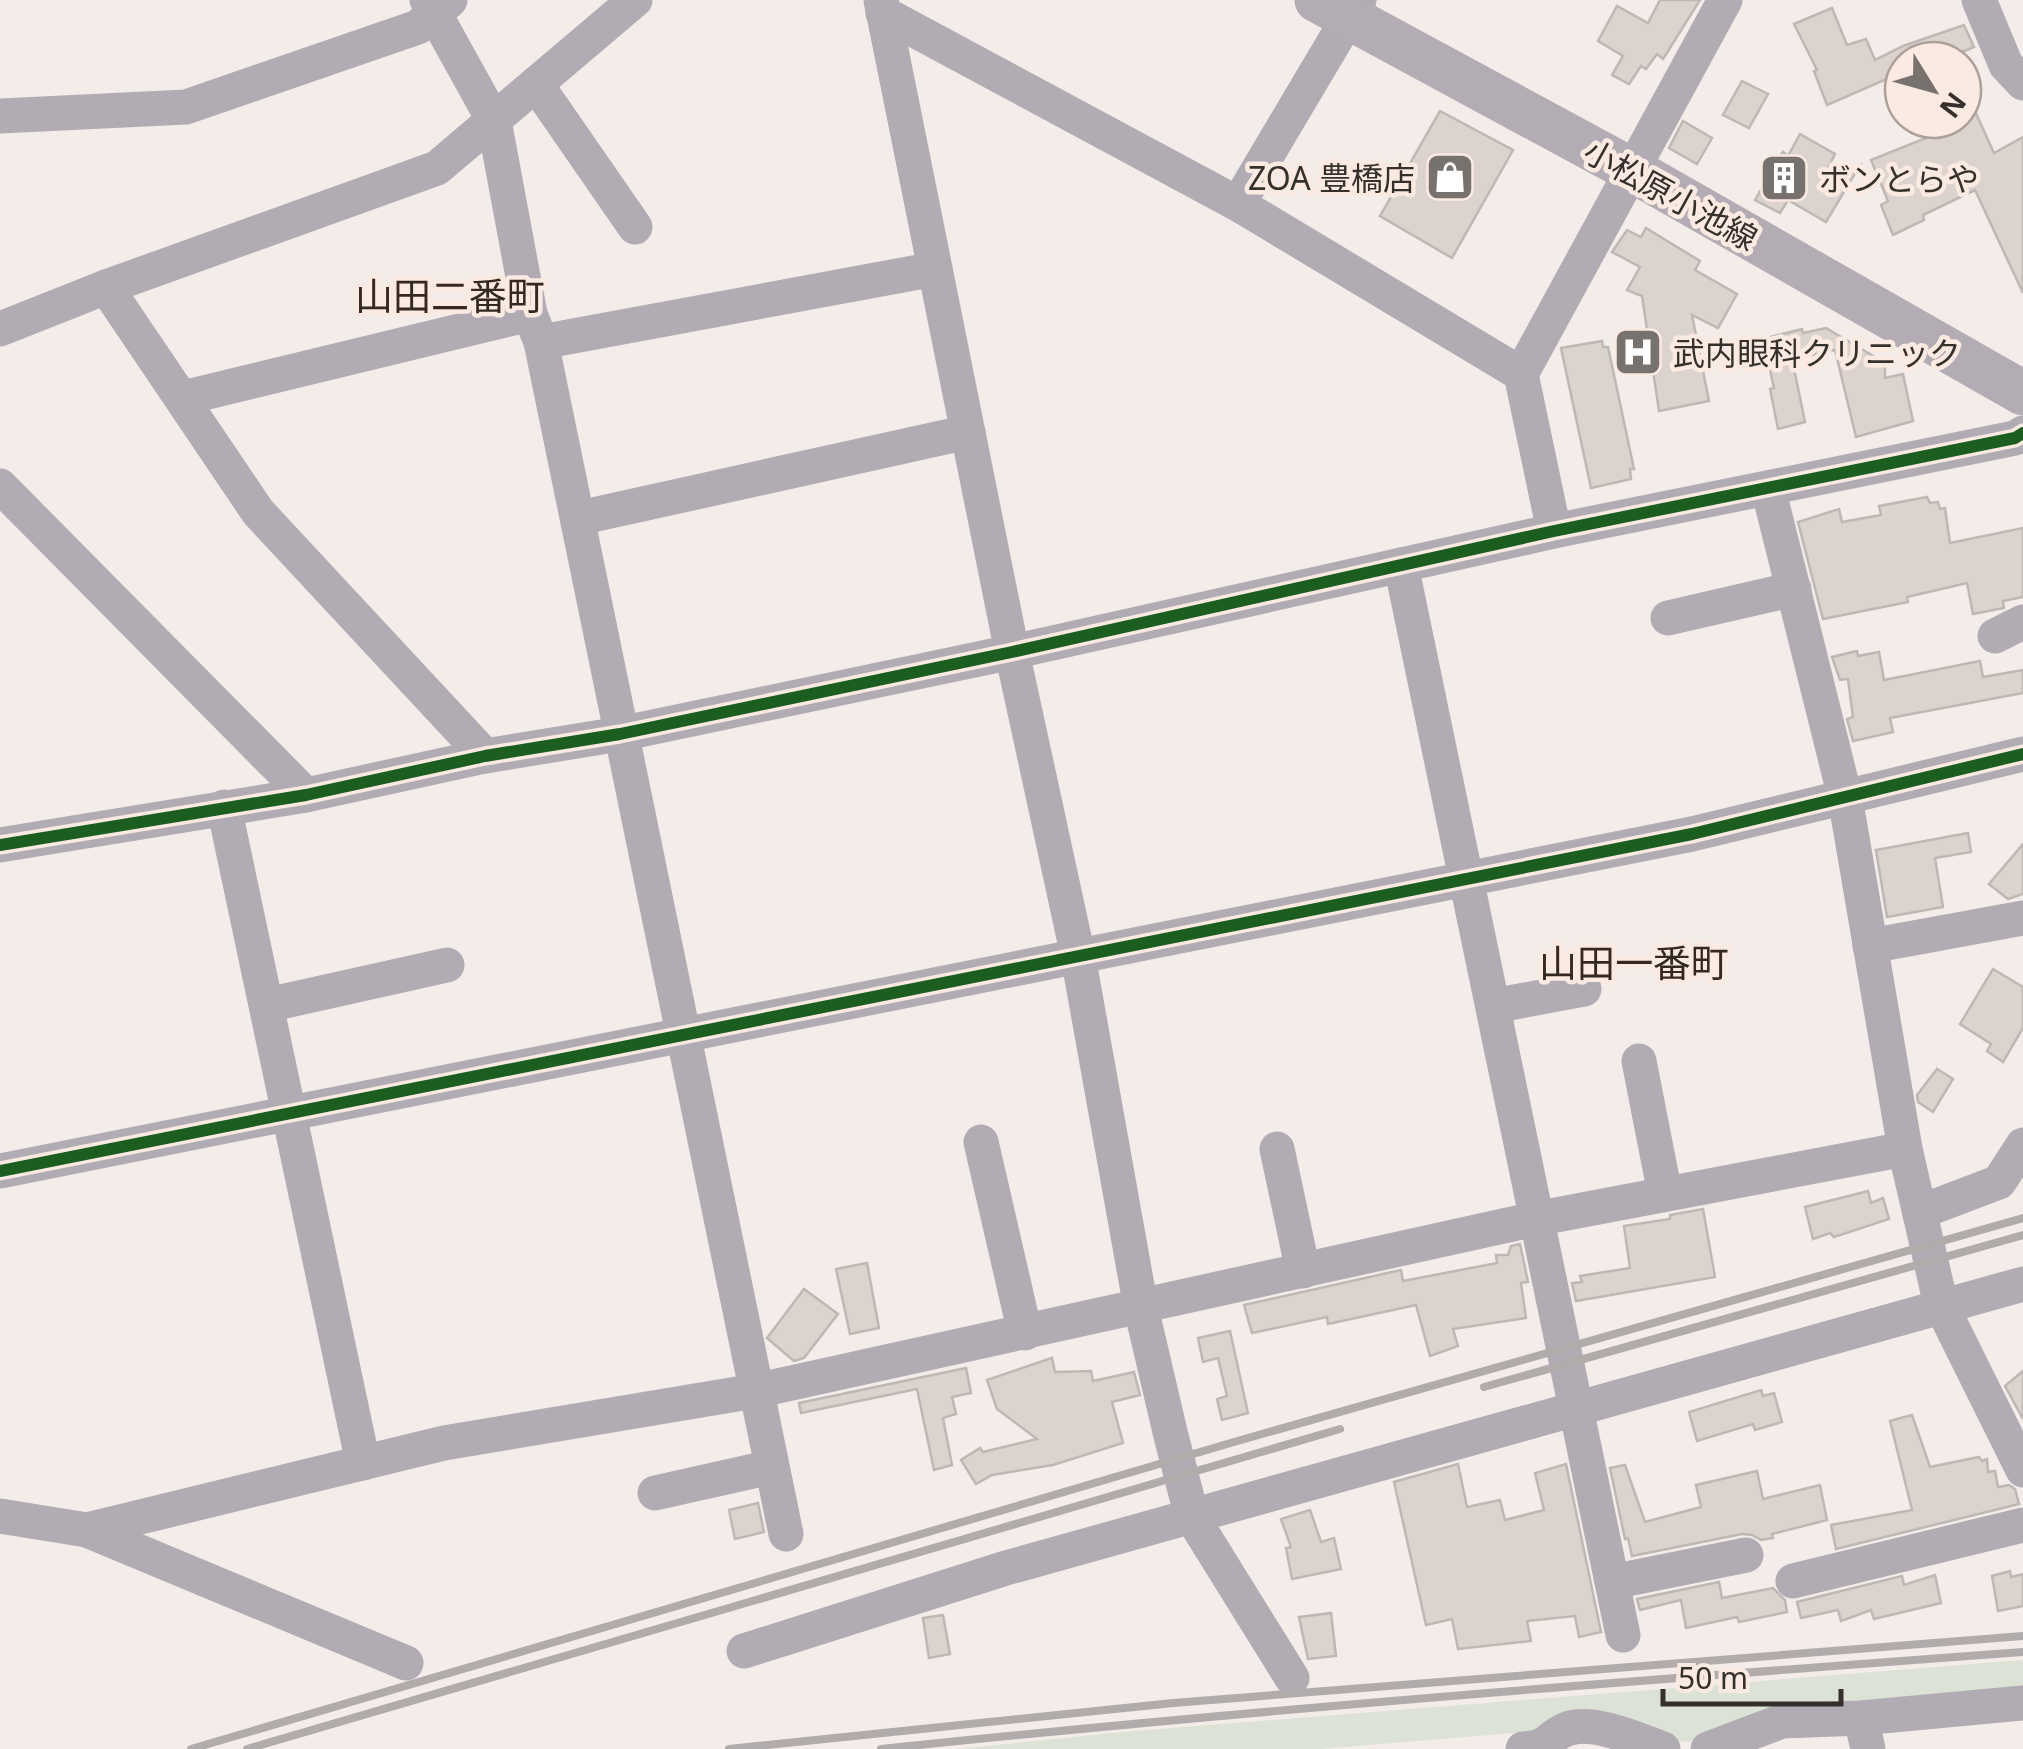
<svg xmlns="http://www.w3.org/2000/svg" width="2023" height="1749" font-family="'Noto Sans','Noto Sans JP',sans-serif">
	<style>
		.green { fill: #dce3d6 }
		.building { fill: #dcd3cf; stroke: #beb8b4; stroke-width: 2.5 }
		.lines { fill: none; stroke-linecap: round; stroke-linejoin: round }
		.minor { stroke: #b1abb3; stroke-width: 35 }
		.major { stroke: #b4acb4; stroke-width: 45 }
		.rail { stroke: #b1abac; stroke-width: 8 }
		.cycleway-casing { stroke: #faeae2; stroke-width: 19 }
		.cycleway { stroke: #1b5e20; stroke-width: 12 }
		.labels { text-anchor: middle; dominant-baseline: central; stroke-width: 9; stroke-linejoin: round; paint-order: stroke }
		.poi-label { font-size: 32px; fill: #36302c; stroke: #faeae2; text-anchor: start }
		.street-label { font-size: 32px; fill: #36302c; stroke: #faeae2 }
		.quarter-label { font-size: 38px; fill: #332822; stroke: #faeae2 }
	</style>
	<rect width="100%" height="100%" fill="#f4ece8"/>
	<path class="green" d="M2023,1660V1692L1705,1741L1674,1742L1538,1731L1321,1749H959L1122,1732Z"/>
	<g class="building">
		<path d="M1660,0H1700L1663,59L1657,54L1646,69L1641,66L1629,84L1612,75L1623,56L1598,41L1617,6L1648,23Z"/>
		<path d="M1832,8L1847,45L1866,39L1875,60L1903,46L1964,25L1974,47L1943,60H1903V72L1827,105L1814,71L1817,70L1794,24Z"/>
		<path d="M1742,81L1768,94L1749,128L1723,115Z"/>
		<path d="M1974,109L1994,153L2023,137V293L1975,190L1923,215L1924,220L1893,235L1881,205L1888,201L1871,160L1961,124L1958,120H1963V116Z"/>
		<path d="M1440,111L1513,150L1452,258L1380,216Z"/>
		<path d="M1683,121L1712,138L1697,164L1669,148Z"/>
		<path d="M1800,134L1835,154L1822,180L1860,165L1826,222L1788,200L1780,213L1755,200L1783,152L1788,156Z"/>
		<path d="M1646,228L1700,261L1695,270L1737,294L1718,328L1692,315L1709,401L1659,411L1642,296L1627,290L1640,267L1612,252L1627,230L1641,237Z"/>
		<path d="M1826,328L1885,363V378L1903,374L1913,421L1856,437L1835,350L1792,359L1805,422L1778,429L1770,389L1774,388L1763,339L1802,329L1803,333Z"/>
		<path d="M1602,341L1603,347H1608L1634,469H1630L1631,479L1591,488L1561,348Z"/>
		<path d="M1927,497L1930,503L1938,502L1940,509L1945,508L1950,543L2023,528V597L2003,601L2004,608L1973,614L1967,583L1907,597L1908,602L1823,619L1798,522L1839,509L1842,522L1881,515L1879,506Z"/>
		<path d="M1857,651L1858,656L1879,652L1884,680L1980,661L1983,677L2023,670V693L1890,718L1893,732L1853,741L1847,719L1853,717L1848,679L1840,680L1832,657Z"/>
		<path d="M1968,833L1971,852L1935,858L1943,907L1887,917L1876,850Z"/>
		<path d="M2023,844V894L2008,899L1989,884Z"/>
		<path d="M1993,969L2023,987V1028L2003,1062L1987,1051L1991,1044L1960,1024Z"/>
		<path d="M1937,1069L1953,1079L1933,1112L1918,1102L1917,1095Z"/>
		<path d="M1868,1191L1871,1203L1883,1198L1889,1219L1834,1237L1830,1233L1813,1239L1805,1207Z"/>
		<path d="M1703,1209L1715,1277L1576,1301L1572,1283L1582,1282L1580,1276L1630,1268L1624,1226L1670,1219V1215Z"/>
		<path d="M1520,1244L1528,1282L1521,1283L1526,1318L1453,1329L1458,1346L1430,1356L1416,1305L1328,1324L1327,1317L1252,1333L1244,1305L1401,1270L1403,1281L1497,1263L1496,1255H1508L1511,1246Z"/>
		<path d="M867,1263L879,1328L850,1334L836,1269Z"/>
		<path d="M804,1289L838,1314L804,1358L794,1361L767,1338Z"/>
		<path d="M1230,1331L1248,1413L1222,1420L1217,1399L1227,1396L1218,1358L1203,1362L1198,1338Z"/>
		<path d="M1052,1358L1055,1372L1091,1371L1093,1381L1134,1372L1140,1395L1112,1402L1123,1443L1053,1465L992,1475L976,1484L961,1460L980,1448L983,1452L1037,1439L997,1409L987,1380Z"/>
		<path d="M966,1368L971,1393L952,1397L956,1414L943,1418L952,1465L934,1470L917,1389L801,1413L799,1403Z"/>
		<path d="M2023,1371V1419L2005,1386Z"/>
		<path d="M1761,1390L1763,1396L1774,1393L1782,1422L1755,1430L1753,1424L1697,1441L1689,1412Z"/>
		<path d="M1912,1415L1930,1467L1979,1457L1982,1461L1987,1459L1988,1472L1995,1471L1998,1487L2009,1485L2015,1489L2019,1504L1836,1549L1831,1525L1912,1510L1890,1421Z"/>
		<path d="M1458,1464L1467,1507L1500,1500L1505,1520L1544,1510L1535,1473L1566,1464L1601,1632L1579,1637L1575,1616L1527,1621L1531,1641L1458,1649L1452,1619L1426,1625L1394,1482Z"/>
		<path d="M1625,1465L1645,1522L1701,1507L1696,1485L1757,1471L1763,1499L1820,1485L1827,1520L1772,1534L1773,1538L1761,1540L1752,1535L1742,1534L1632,1556L1628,1538L1625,1539L1610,1468Z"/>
		<path d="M758,1503L764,1532L735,1539L729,1510Z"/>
		<path d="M1310,1510L1321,1542L1334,1538L1341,1569L1292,1579L1286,1548L1291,1547L1281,1519Z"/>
		<path d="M2010,1571L2011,1577L2023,1574V1606L1998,1611L1992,1576Z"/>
		<path d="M1935,1575L1941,1603L1874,1619L1871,1610L1841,1621L1838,1610L1801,1618L1797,1602L1902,1576L1904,1585Z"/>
		<path d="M1719,1582L1722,1598L1773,1588L1785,1600L1787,1612L1739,1622L1737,1617L1686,1628L1681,1600L1640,1610L1637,1599Z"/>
		<path d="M1331,1613L1336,1656L1308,1659L1299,1617Z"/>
		<path d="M943,1615L950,1654L929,1658L923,1618Z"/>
	</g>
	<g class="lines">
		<g class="minor">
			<path d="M427,0L494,121L530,314L541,342L786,1534"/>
			<path d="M881,0L1012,652L1078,956L1141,1308L1171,1436L1192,1517L1292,1678"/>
			<path d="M1979,0L2006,65L2023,83"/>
			<path d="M883,13L1238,204L1521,374L1554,531"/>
			<path d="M536,84L635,227"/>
			<path d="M0,116L186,107L418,27L450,0"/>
			<path d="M1238,204L1359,0"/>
			<path d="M106,287L258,512L485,756"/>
			<path d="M0,329L106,287L437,168L635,0"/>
			<path d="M541,342L935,269"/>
			<path d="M1521,374L1725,0"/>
			<path d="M183,398L530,314"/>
			<path d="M0,486L306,795"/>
			<path d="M1768,488L1845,797L1905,1149L1941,1305L2023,1470"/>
			<path d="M579,518L968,432"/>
			<path d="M1401,565L1623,1635"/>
			<path d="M1668,618L1794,589"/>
			<path d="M1995,636L2023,622"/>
			<path d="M224,807L363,1463"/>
			<path d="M0,845L306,795L485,756L620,734L1012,652L1554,531L2015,438L2023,433"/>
			<path d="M1870,946L2023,918"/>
			<path d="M267,1005L447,965"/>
			<path d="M1493,1006L1584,989"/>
			<path d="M1639,1061L1665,1194"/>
			<path d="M981,1142L1025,1333"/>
			<path d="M1277,1149L1303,1271"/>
			<path d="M0,1171L1692,834L2023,754"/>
			<path d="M1920,1212L1999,1182L2023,1145"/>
			<path d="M655,1493L771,1467"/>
			<path d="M0,1516L87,1530L406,1663"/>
			<path d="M87,1530L444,1443L755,1391L1535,1219L1905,1149"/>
			<path d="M1793,1581L2023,1525"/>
			<path d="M1612,1582L1746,1555"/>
			<path d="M744,1651L1006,1568L2023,1284"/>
			<path d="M1861,1718L1868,1749"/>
			<path d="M1523,1749C1553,1747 1546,1737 1567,1729C1592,1719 1639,1740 1663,1749"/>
			<path d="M1708,1749L1782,1721L1861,1718L2023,1703"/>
		</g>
		<path class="major" d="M1317,0L1646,178L2023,393"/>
		<g class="rail">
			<path d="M1484,1387L2023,1235"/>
			<path d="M191,1749L1234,1442L2023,1218"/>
			<path d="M247,1749L1340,1429"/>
			<path d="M729,1749L1173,1703L2023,1636"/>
			<path d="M881,1749C1261,1709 1642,1680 2023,1652"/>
		</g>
		<g class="cycleway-casing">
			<g id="cycleway">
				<path d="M0,845L306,795L485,756L620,734L1012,652L1554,531L2015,438L2023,433"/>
				<path d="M0,1171L1692,834L2023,754"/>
			</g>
		</g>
		<use href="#cycleway" class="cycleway"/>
	</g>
	<defs>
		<g id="shop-square" transform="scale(2.5)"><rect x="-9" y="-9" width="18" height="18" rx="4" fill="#78726e" stroke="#faeae2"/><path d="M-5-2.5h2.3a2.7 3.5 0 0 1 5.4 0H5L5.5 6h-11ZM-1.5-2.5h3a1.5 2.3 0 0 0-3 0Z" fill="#fff"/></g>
		<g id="building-square" transform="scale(2.5)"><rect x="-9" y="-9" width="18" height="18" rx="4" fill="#78726e" stroke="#faeae2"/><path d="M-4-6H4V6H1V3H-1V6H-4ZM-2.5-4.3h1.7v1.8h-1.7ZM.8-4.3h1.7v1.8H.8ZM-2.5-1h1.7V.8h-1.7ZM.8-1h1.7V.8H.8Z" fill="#fff"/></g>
		<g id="hospital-square" transform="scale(2.5)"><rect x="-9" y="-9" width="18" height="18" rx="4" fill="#78726e" stroke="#faeae2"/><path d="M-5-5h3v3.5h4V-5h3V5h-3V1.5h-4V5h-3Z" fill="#fff"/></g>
	</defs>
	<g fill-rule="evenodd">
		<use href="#shop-square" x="1450" y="177"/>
		<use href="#building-square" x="1784" y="178"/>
		<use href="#hospital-square" x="1638" y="352"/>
	</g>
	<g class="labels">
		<g class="poi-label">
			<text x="1415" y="177" text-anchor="end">ZOA 豊橋店</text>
			<text x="1819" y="178">ボンとらや</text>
			<text x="1673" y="352">武内眼科クリニック</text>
		</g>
		<g class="street-label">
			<text transform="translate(1671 194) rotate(29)">小松原小池線</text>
		</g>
		<g class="quarter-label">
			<text x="450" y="295">山田二番町</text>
			<text x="1634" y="962">山田一番町</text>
		</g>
	</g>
	<g transform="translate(1933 90) rotate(127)"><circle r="48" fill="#faeae2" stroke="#aca099" stroke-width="2.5"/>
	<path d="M0-8L18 38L0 25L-18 38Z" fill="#78726e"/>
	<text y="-15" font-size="28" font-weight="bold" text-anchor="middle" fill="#36302c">N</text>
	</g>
	<path d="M1663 1689v15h178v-15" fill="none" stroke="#36302c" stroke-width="5"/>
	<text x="1678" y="1689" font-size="30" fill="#36302c" stroke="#faeae2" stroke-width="8" paint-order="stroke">50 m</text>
</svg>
